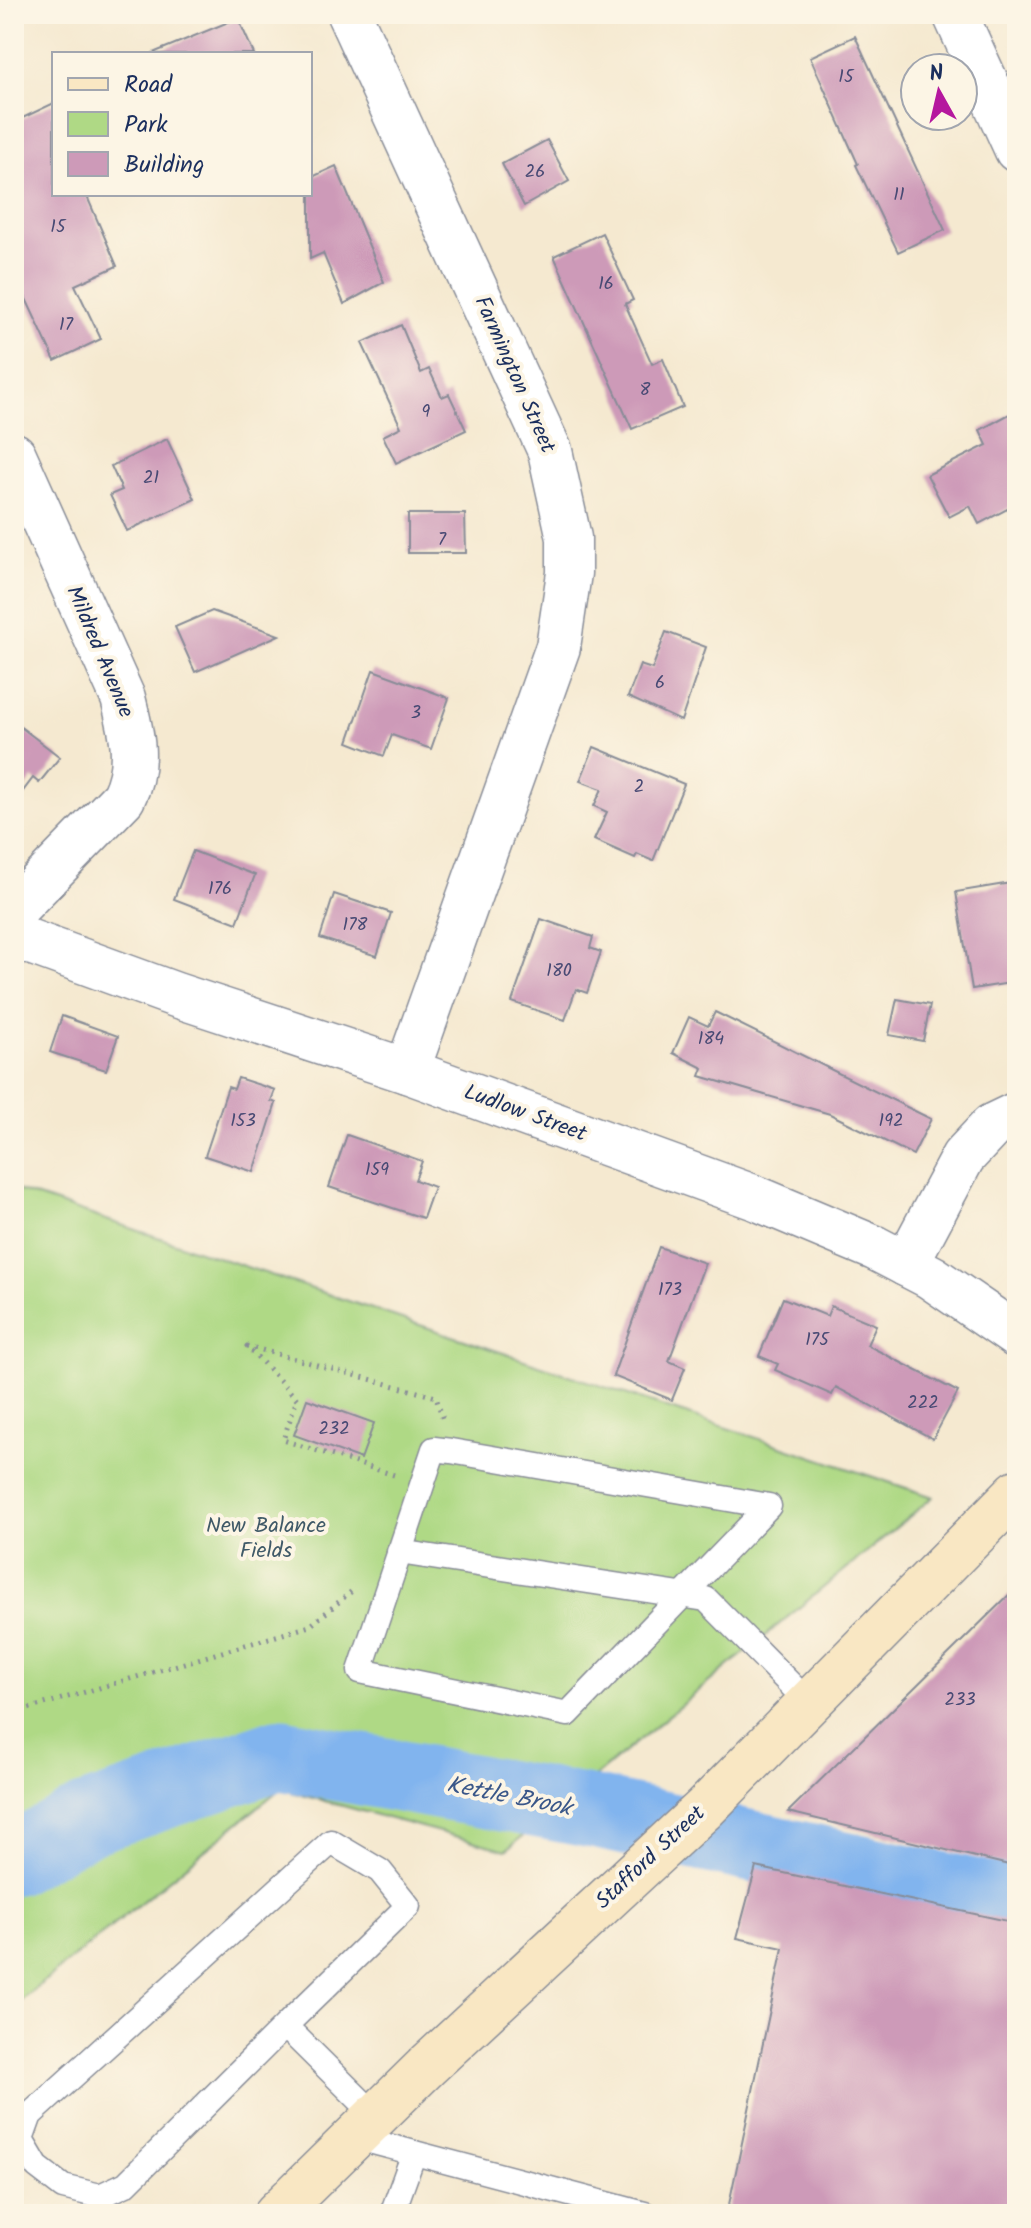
<svg xmlns="http://www.w3.org/2000/svg" width="1031" height="2228" font-family="Kalam,sans-serif">
	<style>
		.green { fill: #afd985; stroke: #658472; stroke-width: 2 }
		.lines { fill: none; stroke-linecap: round; stroke-linejoin: round }
		.river { stroke: #81b4ee; stroke-width: 72 }
		.building { fill: #cd9ab8 }
		.service-casing { stroke: #888c97; stroke-width: 27 }
		.minor-casing { stroke: #888c97; stroke-width: 47 }
		.tertiary-casing { stroke: #888c97; stroke-width: 47 }
		.secondary-casing { stroke: #888c97; stroke-width: 47 }
		.path { stroke: #888c97; stroke-width: 5; stroke-dasharray: 2 6; stroke-linecap: butt }
		.service { stroke: #fff; stroke-width: 24 }
		.minor { stroke: #fff; stroke-width: 44 }
		.tertiary { stroke: #fff; stroke-width: 44 }
		.secondary { stroke: #f9e7c3; stroke-width: 44 }
		.labels { text-anchor: middle; dominant-baseline: central; stroke-width: 8; stroke-linejoin: round; paint-order: stroke }
		.number-label { font-size: 18px; fill: #484a74 }
		.street-label { font-size: 22px; fill: #1b2f5e; stroke: #fcf5e5 }
		.park-label { font-size: 22px; fill: #405a68; stroke: #fcf5e5 }
		.water-label { font-size: 24px; font-style: italic; fill: #3a5789; stroke: #fcf5e5 }
	</style>
	<rect width="100%" height="100%" fill="#fcf5e5"/>
	<filter id="ink" filterUnits="userSpaceOnUse"><feTurbulence type="fractalNoise" baseFrequency=".0125" numOctaves="2"/><feDisplacementMap in="SourceGraphic" scale="16" xChannelSelector="R" yChannelSelector="G"/><feConvolveMatrix kernelMatrix="1 2 1 2 8 2 1 2 1" color-interpolation-filters="sRGB"/></filter>
	<filter id="wash" filterUnits="userSpaceOnUse"><feTurbulence type="fractalNoise" baseFrequency=".006" numOctaves="4" result="noise"/><feDisplacementMap in="SourceGraphic" scale="32" xChannelSelector="R" yChannelSelector="G"/><feGaussianBlur stdDeviation="1.8" result="paint"/><feColorMatrix in="noise" values="0 0 0 0 0 0 0 0 0 0 0 0 0 0 0 0 0 1.4 0 .05"/><feComposite in="paint" operator="in"/></filter>
	<g filter="url(#wash)">
		<rect width="100%" height="100%" fill="#f5e9d0"/>
		<path class="green" d="M14,1189L933,1497L506,1850L280,1789L14,2006Z"/>
		<g class="lines">
			<path class="river" d="M14,1859L86,1820L279,1754L597,1813L1017,1904"/>
		</g>
		<g id="blocks">
			<g class="building">
				<path d="M238,18L254,54H153V53Z"/>
				<path d="M855,36L945,230L898,252L856,165L858,164L810,57Z"/>
				<path d="M54,103V194H86L117,266L75,285L101,339L55,361L14,273V122Z"/>
				<path d="M547,140L569,181L524,206L502,164Z"/>
				<path d="M336,166L384,282L344,304L323,253L310,259V178Z"/>
				<path d="M602,233L633,300L625,304L652,364L663,359L683,407L632,429L554,256Z"/>
				<path d="M401,325L421,373L429,369L442,397L449,394L466,430L396,463L383,436L401,427L362,343Z"/>
				<path d="M1017,410V504L979,524L970,506L949,517L927,475L987,445L980,430Z"/>
				<path d="M167,439L195,499L127,531L110,495L122,490L111,466Z"/>
				<path d="M408,514H465L466,553H408Z"/>
				<path d="M212,611L279,635L195,672L175,627Z"/>
				<path d="M666,632L706,647L681,721L628,697L640,665L652,669Z"/>
				<path d="M373,670L449,698L431,749L392,735L384,756L348,742Z"/>
				<path d="M14,722L60,757L39,783L33,778L14,803Z"/>
				<path d="M594,747L684,784L653,861L637,854L635,858L594,840L607,812L594,806L602,789L580,781Z"/>
				<path d="M193,851L255,875L237,923L174,899Z"/>
				<path d="M1017,882V982L972,989L956,892Z"/>
				<path d="M334,894L391,913L377,956L320,938Z"/>
				<path d="M541,919L593,937L590,948L601,952L587,993L576,989L565,1020L512,1002Z"/>
				<path d="M897,999L930,1005L923,1041L889,1035Z"/>
				<path d="M715,1012L931,1119L913,1155L830,1114L700,1076L703,1068L673,1053L689,1017L708,1026Z"/>
				<path d="M62,1016L118,1036L106,1070L50,1052Z"/>
				<path d="M238,1078L275,1090L271,1101L276,1103L254,1172L205,1156L228,1087L234,1089Z"/>
				<path d="M347,1135L422,1161L415,1180L434,1187L423,1218L329,1187Z"/>
				<path d="M659,1247L705,1263L669,1361L685,1368L672,1400L613,1376Z"/>
				<path d="M783,1298L827,1316L831,1306L876,1325L867,1345L958,1392L933,1439L836,1387L832,1395L775,1370L778,1364L759,1356Z"/>
				<path d="M307,1399L374,1423L361,1459L294,1435Z"/>
				<path d="M1017,1587V1867L788,1812Z"/>
				<path d="M756,1867L1017,1923V2214H727L783,1948L737,1938Z"/>
			</g>
		</g>
	</g>
	<g filter="url(#ink)">
		<use href="#blocks" fill-opacity="0" stroke="#888c97" stroke-width="2"/>
		<g class="lines">
			<g class="service-casing">
				<g id="service">
					<path d="M434,1449L451,1451L769,1506L568,1714L360,1671Z"/>
					<path d="M399,1552L706,1599L809,1703"/>
					<path d="M285,2026L408,1906L380,1871L331,1842L30,2115L21,2140L37,2167L63,2187L100,2196L126,2184L285,2026L376,2116"/>
					<path d="M354,2137L645,2214"/>
					<path d="M392,2214L414,2153"/>
				</g>
			</g>
			<g class="minor-casing">
				<g id="minor">
					<path d="M349,14L550,451L569,538V573L558,647L407,1071"/>
					<path d="M955,14L1017,150"/>
					<path d="M14,455L123,698C132,733 140,764 123,798L14,910"/>
					<path d="M906,1264L963,1157L992,1126L1017,1114"/>
				</g>
			</g>
			<g class="tertiary-casing">
				<path id="tertiary" d="M14,936L176,995L407,1071L756,1198L875,1248L931,1277L1017,1336"/>
			</g>
			<g class="secondary-casing">
				<path id="secondary" d="M276,2214L428,2065L704,1809L1017,1492"/>
			</g>
			<g class="path">
				<path d="M394,1475L283,1440L297,1399L247,1346L436,1397L443,1420"/>
				<path d="M14,1713L310,1626L352,1591"/>
			</g>
			<use href="#service" class="service"/>
			<use href="#minor" class="minor"/>
			<use href="#tertiary" class="tertiary"/>
			<use href="#secondary" class="secondary"/>
		</g>
	</g>
	<g class="labels">
		<g class="number-label">
			<text x="846" y="77">15</text>
			<text x="535" y="172">26</text>
			<text x="899" y="195">11</text>
			<text x="58" y="227">15</text>
			<text x="606" y="284">16</text>
			<text x="66" y="325">17</text>
			<text x="645" y="390">8</text>
			<text x="426" y="412">9</text>
			<text x="151" y="478">21</text>
			<text x="442" y="540">7</text>
			<text x="660" y="683">6</text>
			<text x="416" y="713">3</text>
			<text x="639" y="787">2</text>
			<text x="220" y="889">176</text>
			<text x="355" y="925">178</text>
			<text x="559" y="971">180</text>
			<text x="711" y="1039">184</text>
			<text x="243" y="1121">153</text>
			<text x="891" y="1121">192</text>
			<text x="377" y="1170">159</text>
			<text x="670" y="1290">173</text>
			<text x="817" y="1340">175</text>
			<text x="923" y="1403">222</text>
			<text x="334" y="1429">232</text>
			<text x="960" y="1700">233</text>
		</g>
		<g class="street-label">
			<text transform="translate(514 375) rotate(66)">Farmington Street</text>
			<text transform="translate(99 652) rotate(67)">Mildred Avenue</text>
			<text transform="translate(525 1114) rotate(20)">Ludlow Street</text>
			<text transform="translate(651 1858) rotate(-43)">Stafford Street</text>
		</g>
		<g class="park-label">
			<text x="266" y="1526">New Balance<tspan x="266" dy="25">Fields</tspan></text>
		</g>
		<g class="water-label">
			<text transform="translate(509 1797) rotate(11)">Kettle Brook</text>
		</g>
	</g>
	<rect width="1031" height="2228" fill="none" stroke="#fcf5e5" stroke-width="48"/>
	<rect x="52" y="52" width="260" height="144" fill="#fcf5e5" stroke="#a2a6af" stroke-width="2"/>
	<rect x="68" y="78" width="40" height="12" fill="#f9e7c3" stroke="#a2a6af" stroke-width="2"/>
	<text x="124" y="92" font-size="24" fill="#1b2f5e">Road</text>
	<rect x="68" y="112" width="40" height="24" fill="#afd985" stroke="#a2a6af" stroke-width="2"/>
	<text x="124" y="132" font-size="24" fill="#1b2f5e">Park</text>
	<rect x="68" y="152" width="40" height="24" fill="#cd9ab8" stroke="#a2a6af" stroke-width="2"/>
	<text x="124" y="172" font-size="24" fill="#1b2f5e">Building</text>
	<g transform="translate(939 92) rotate(352)"><circle r="38" fill="#fcf5e5" stroke="#a2a6af" stroke-width="2"/>
	<path d="M0-6L14 30L0 20L-14 30Z" fill="#b5179e"/>
	<text y="-12" font-size="22" font-weight="bold" text-anchor="middle" fill="#1b2f5e">N</text>
	</g>
</svg>
